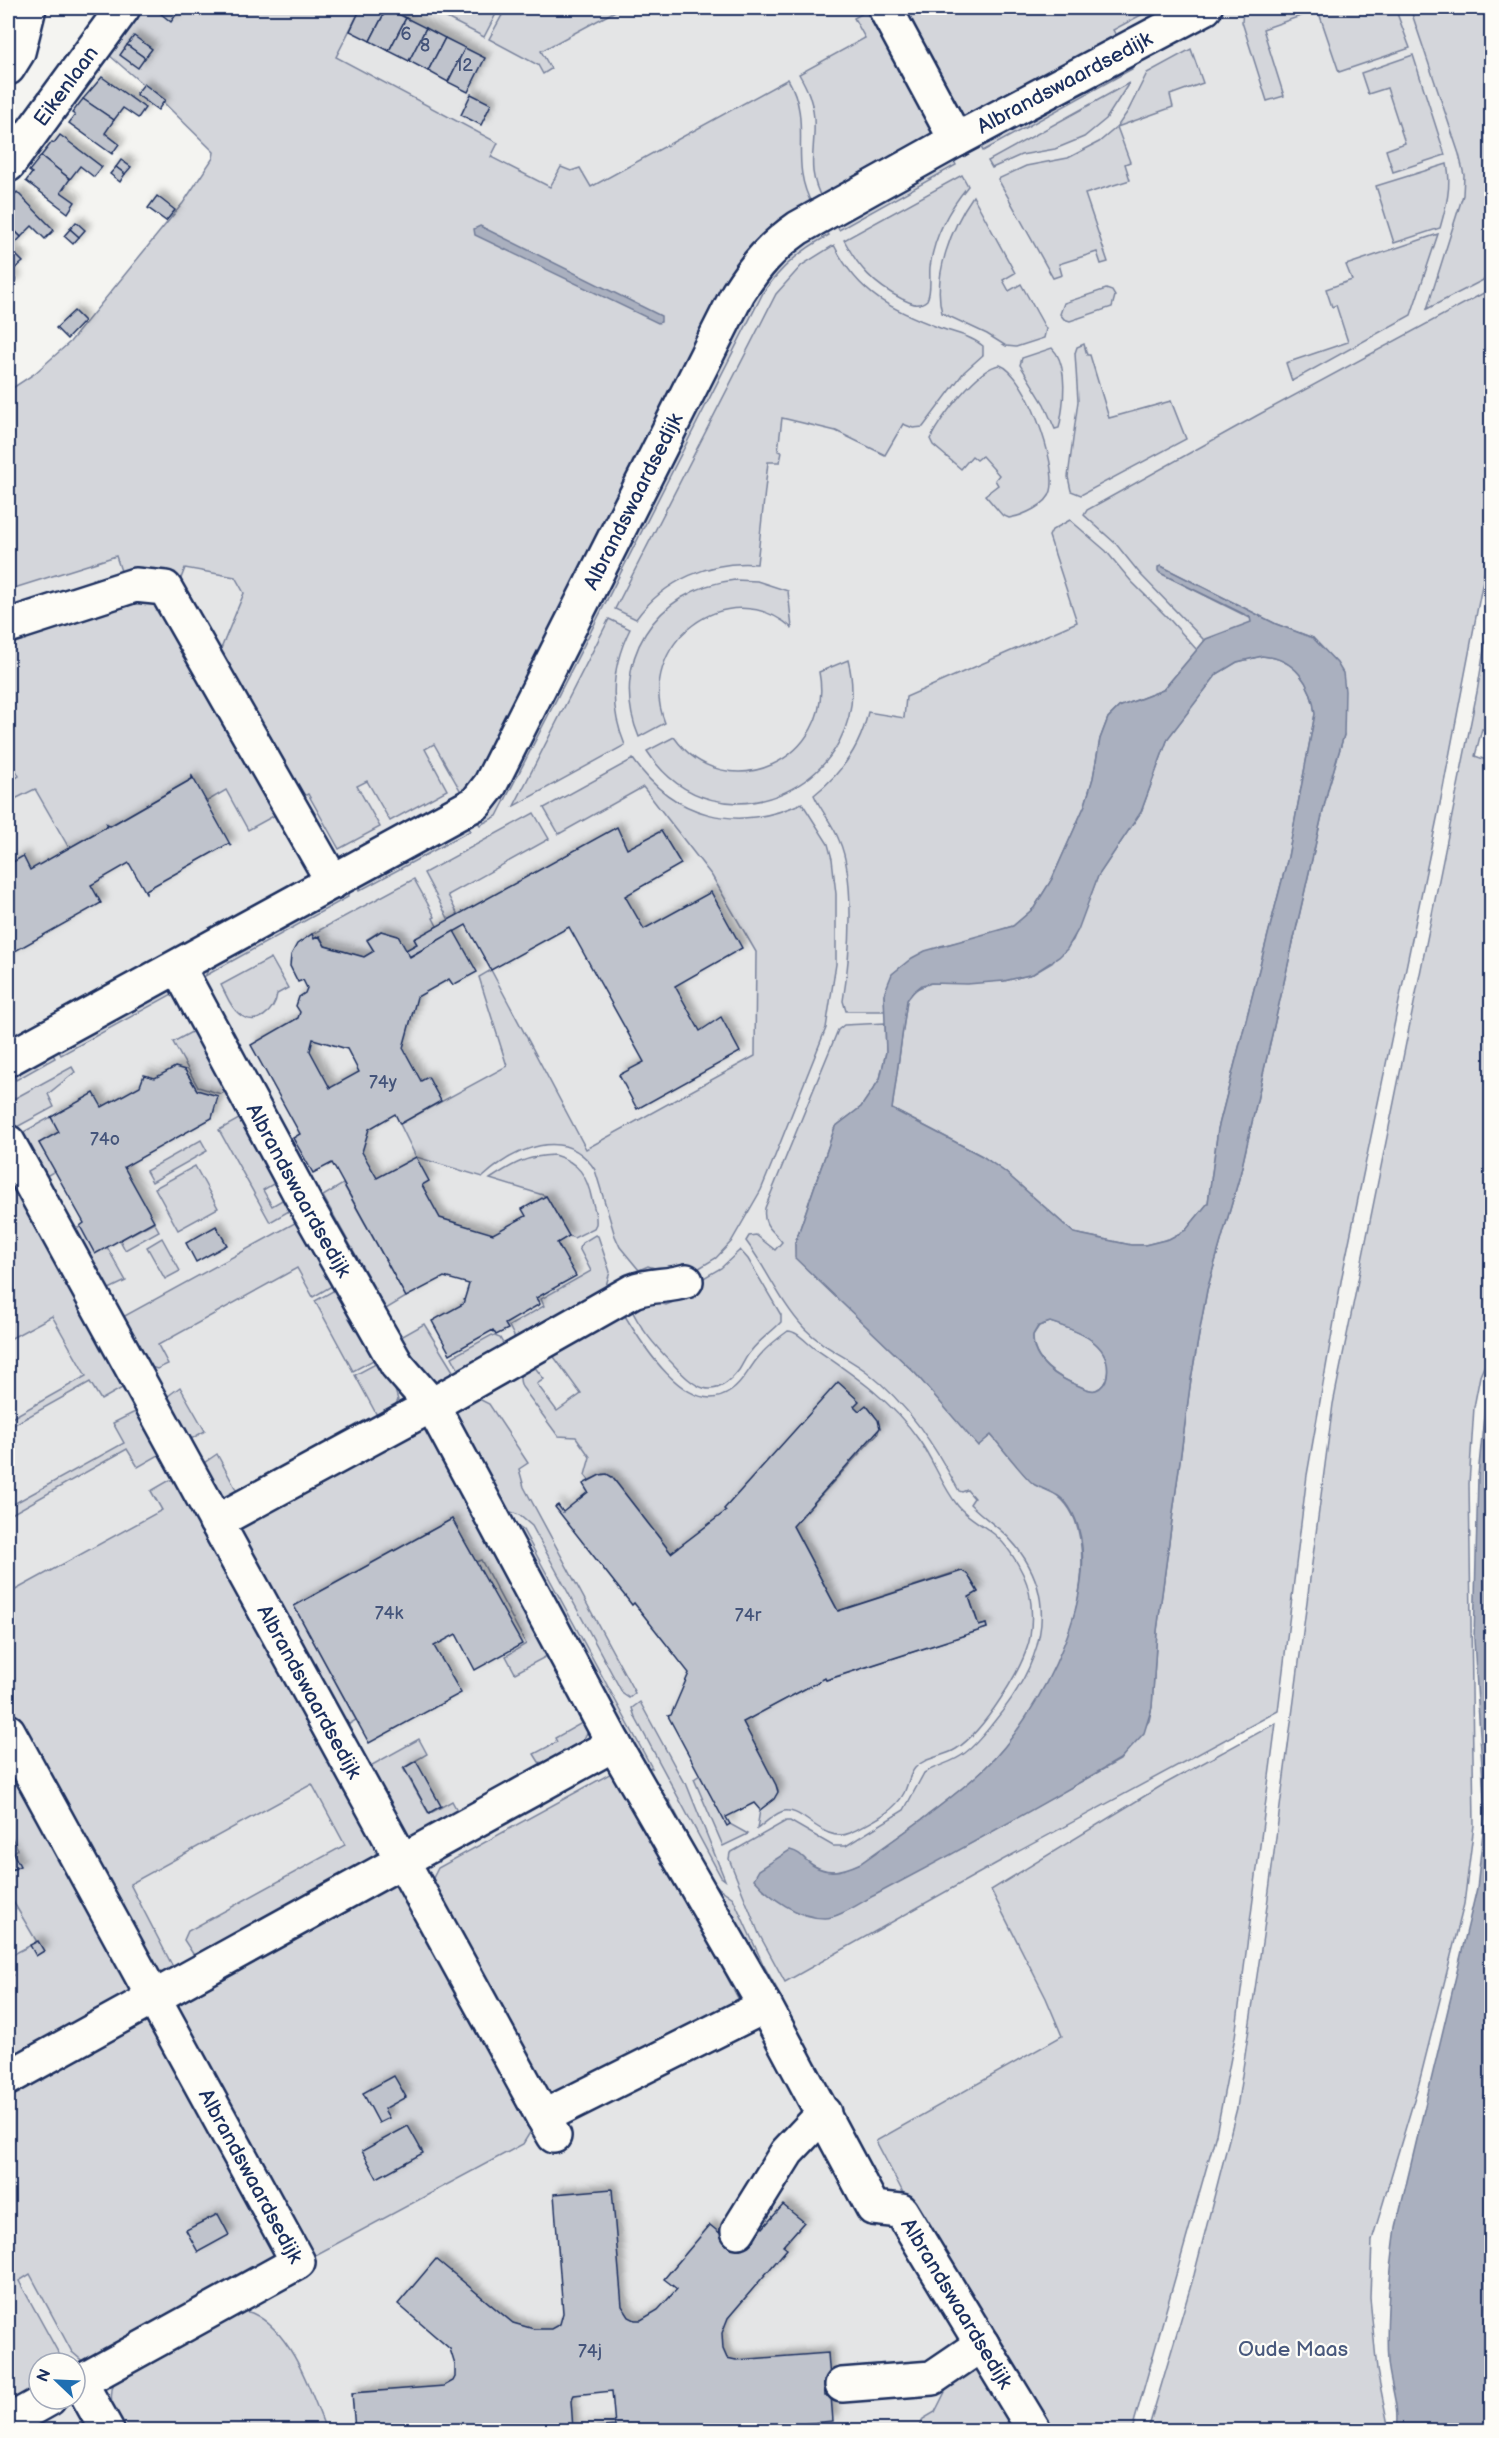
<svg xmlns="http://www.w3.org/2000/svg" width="1499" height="2438" font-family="'Balsamiq Sans',sans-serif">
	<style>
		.built { fill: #e4e5e6; fill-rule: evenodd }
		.green { fill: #d4d6db; stroke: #78829c; stroke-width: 1.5 }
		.water { fill: #aab0bf; stroke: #717c98; stroke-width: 1.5; fill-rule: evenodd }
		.building { fill: #bfc3cc; stroke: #1b2f5e; stroke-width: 1.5; fill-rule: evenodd; filter: url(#shadow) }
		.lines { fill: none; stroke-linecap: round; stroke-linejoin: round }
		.street-casing { stroke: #1b2f5e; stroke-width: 38 }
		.street { stroke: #fdfcf7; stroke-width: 33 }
		.labels { text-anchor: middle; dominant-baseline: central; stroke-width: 4.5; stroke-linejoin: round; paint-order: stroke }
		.number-label { font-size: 18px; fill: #44547a }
		.street-label { font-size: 21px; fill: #1b2f5e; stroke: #fdfcf7 }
		.park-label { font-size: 21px; fill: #49597d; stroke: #fdfcf7 }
	</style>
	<defs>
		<filter id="shadow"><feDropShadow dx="5.5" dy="-5.5" stdDeviation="3" flood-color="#0004"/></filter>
	</defs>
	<rect width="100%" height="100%" fill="#f4f4f1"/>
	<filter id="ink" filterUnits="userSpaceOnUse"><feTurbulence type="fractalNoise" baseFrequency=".0167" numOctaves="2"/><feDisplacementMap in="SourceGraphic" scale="12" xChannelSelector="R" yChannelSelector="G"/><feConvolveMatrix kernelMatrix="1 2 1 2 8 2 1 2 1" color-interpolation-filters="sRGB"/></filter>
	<g filter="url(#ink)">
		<path class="built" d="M313,8H1491V375L1272,1466L1106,2430H8V417L117,317ZM39,2363H75V2399H39Z"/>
		<g class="green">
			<path d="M143,8H361L336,57L498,143L491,157L550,187L561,167L571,171L580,168L591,187L788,79C814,124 787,160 813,206L784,223L478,780L464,797L434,744L425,749L447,790L390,821L367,781L357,786L380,827L339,849L308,794L296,800L218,656L244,593L235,577L185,568L180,581L123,577L116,556L8,590V391L34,374L70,342L183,203L213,158L214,152L163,102L109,55Z"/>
			<path d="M427,8H499L484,37Z"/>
			<path d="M506,8H621L541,51L551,69L543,74L538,65L489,39Z"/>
			<path d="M905,8H1154L1113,30L1118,39L967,122Z"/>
			<path d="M1243,8H1395L1410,48L1339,72L1318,10L1263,29L1284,96L1267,101L1242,22Z"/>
			<path d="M1410,8H1491V276L1427,309L1463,195L1464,175L1459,154Z"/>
			<path d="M863,13L872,14L940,133L823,201C805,168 816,152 814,118C813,101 807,88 799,74L865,38L854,18Z"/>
			<path d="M1191,49L1203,83L1170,95L1173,107L1117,127L1130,162L1125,164L1130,180L1085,194L1108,262L1101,264L1097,252L1059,264L1062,275L1053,278L998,179L1026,166L1068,158L1099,142L1117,127L1128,111L1147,73Z"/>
			<path d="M1413,55L1445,155L1393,172L1386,150L1405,143L1387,88L1368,94L1361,73Z"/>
			<path d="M1128,61L1132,69L983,151L979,143Z"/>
			<path d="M1129,83L1106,119L1084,137L1055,149L1021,155L992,168L988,161Z"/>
			<path d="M952,157L956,165L839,230L835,222Z"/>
			<path d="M1447,164C1452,186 1446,207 1440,228L1394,243L1376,186Z"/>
			<path d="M962,175L968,186C949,209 934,236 930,267C929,278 932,290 927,300C918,308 911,303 902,299C874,285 858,267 844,240Z"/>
			<path d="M973,196L1015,273L1003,280L1009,291L1021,284L1046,329L1044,338L1016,347L1006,346L987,334L942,313C932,276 952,226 973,196Z"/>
			<path d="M824,227L829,235C801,250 781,267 763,293L497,816L480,825L475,818L766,273Z"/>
			<path d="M1438,234L1411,315L1292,381L1286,363L1348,342L1336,305L1332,307L1326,289L1352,280L1346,265Z"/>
			<path d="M834,245C858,294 892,310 940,328C955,333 971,336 983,346V355L964,372L923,427L913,428L903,424L885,455L836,431L782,418L778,451L782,452L780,462H768L757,564C711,560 664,580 636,619L615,609L776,294L802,265Z"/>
			<path d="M1106,289L1112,291L1115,296L1112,307L1070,321L1064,319L1060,314L1064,303Z"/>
			<path d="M1491,289L1490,544L1439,809L1342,1276L1307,1475L1278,1711L997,1863L785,1982L759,1934L729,1859L730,1853L786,1821H790L833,1846H846L904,1810L924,1773C937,1765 953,1763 965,1753C976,1745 985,1733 993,1723C1032,1676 1061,1617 1025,1559C1008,1531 991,1525 970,1504L974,1498L967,1490L962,1492L959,1491C935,1446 908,1404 867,1372C847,1357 822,1347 804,1328C780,1302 767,1269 746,1241L749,1236L756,1235L775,1250L782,1242C773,1230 762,1226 765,1208L838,1030L844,1025L885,1023L886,1052L880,1079L861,1107L835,1127L795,1243L796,1258L915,1373L978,1445L991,1435C1005,1451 1018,1468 1033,1483C1035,1486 1040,1486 1044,1488C1059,1494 1069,1505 1075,1520C1103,1598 1040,1716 984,1769C959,1793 930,1814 902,1834C873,1854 842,1888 807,1861L764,1890L790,1907L834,1916L973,1842L1120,1760L1149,1721L1152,1707L1157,1631L1191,1379L1207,1290L1240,1175L1328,789L1344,735L1313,638L1276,624L1161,566L1159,567L1160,573L1252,619L1251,623L1205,641L1141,575L1116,544L1084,515L1087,510L1258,415Z"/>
			<path d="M1084,344L1087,355H1090L1109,418L1171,401L1186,439L1081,495L1071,491L1068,477L1078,401L1075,353L1077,347Z"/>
			<path d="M1052,348C1069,365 1064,402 1060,424L1059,428L1055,429L1044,404L1020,365L1022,358Z"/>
			<path d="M1000,365C1026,374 1058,464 1051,491C1048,505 1022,516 1009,518L1002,515L985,495L998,485L995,480L999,475L982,456L977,460L972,456L961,469L933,445L930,439C940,419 978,367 1000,365Z"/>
			<path d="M1070,520L1106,551L1131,581L1171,621L1197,650L1163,690L1119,707L1108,718L1100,739L1093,778L1085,805L1052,879L1034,908L1013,926L973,939L940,946L884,994L885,1011H846L843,1001C850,959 856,878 839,840C833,824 821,811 814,795C842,773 861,745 868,712L904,718L906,697L1077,622L1049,536L1052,530Z"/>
			<path d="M735,580L757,581L788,591L792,628C727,572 634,645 665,723L639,737C608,663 655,588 735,580Z"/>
			<path d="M143,595L160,598L279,813L248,830L226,790L206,802L192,777V779L110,826L108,824V826L69,848L35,789L15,799L8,798V783L19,776L8,756V638Z"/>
			<path d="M1491,608V731L1482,729L1475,756L1492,762V1348L1480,1376L1474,1407L1469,1484L1474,1825L1464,1904L1419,2083L1372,2240L1370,2298L1377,2370L1389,2430H1148L1194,2275L1237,2108L1263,1936L1333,1404L1477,692Z"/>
			<path d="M609,619L630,629C611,667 609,706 625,745L514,806Z"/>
			<path d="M1262,656C1295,658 1312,684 1315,714L1288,857L1218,1129L1208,1203L1186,1230L1169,1239L1145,1245H1131L1074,1233L1005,1172L982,1156L892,1109L907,1000L916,989L931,983L1004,981L1033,974L1052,963L1073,940L1098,876L1141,812L1168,738L1217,674L1237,662Z"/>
			<path d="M848,660C879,783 716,859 647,751L674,737C726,810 836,759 819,672Z"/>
			<path d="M633,759C674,818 737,833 802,803L828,844L832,859L836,894V964L826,1028L773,1161L761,1190L731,1242L716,1258L696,1270L665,1271L648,1266L639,1270L620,1247L615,1236L595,1170C566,1124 514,1149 483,1177L416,1157L400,1124L507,1066L479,977L491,970L586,1149L755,1056L756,952L712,876L643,787L559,834L544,808Z"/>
			<path d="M534,813L549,839L448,895L458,915L449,920L424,873Z"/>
			<path d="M465,823L470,831L359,891L356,884Z"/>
			<path d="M414,879L435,917L433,918L437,926L417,944L406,950L381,931L367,939L374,951L364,957L325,946L320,936L314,939L312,934Z"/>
			<path d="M344,890L348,897L205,976L210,967Z"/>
			<path d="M271,958L288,988L277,994C275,1012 256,1028 239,1014C230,1007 226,994 221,985Z"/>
			<path d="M165,988L176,992L61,1055L57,1047Z"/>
			<path d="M197,1029L230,1089L221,1094L198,1087L173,1042Z"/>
			<path d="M51,1051L55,1058L16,1080L12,1072Z"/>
			<path d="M72,1067L75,1072L48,1094L54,1107L15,1128L8,1115V1102Z"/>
			<path d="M242,1111L280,1180L263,1190L272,1206L289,1196L296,1207L270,1222L219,1130L239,1119L237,1114Z"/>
			<path d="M51,1117L59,1132L39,1143L55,1171L43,1178L18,1135Z"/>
			<path d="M201,1140L207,1151L152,1182L146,1171Z"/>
			<path d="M554,1155C579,1162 587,1176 592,1200C594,1208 597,1215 596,1224L594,1228L574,1238L569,1236L546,1196L490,1179C513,1164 526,1156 554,1155Z"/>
			<path d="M8,1165L124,1387L101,1400L90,1382L8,1428V1420L86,1376L52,1316L8,1340Z"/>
			<path d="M195,1166L218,1208L178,1230L155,1188Z"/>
			<path d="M343,1184L406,1297L386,1309L323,1196Z"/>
			<path d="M302,1219L337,1283L313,1297L297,1268L158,1345L168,1364L157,1369L148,1366L121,1318Z"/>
			<path d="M154,1222L159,1231L125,1250L120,1240Z"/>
			<path d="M80,1227L107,1247L126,1281L105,1291L72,1231Z"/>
			<path d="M595,1235L598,1236L610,1272L604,1292L517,1342L509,1326L544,1306L541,1299L591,1271L579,1248L582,1243Z"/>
			<path d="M162,1238L180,1271L165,1279L147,1247Z"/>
			<path d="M740,1250L748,1259L781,1315V1322C772,1332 759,1340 751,1351C746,1356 743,1364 739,1370C713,1404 694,1387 672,1363C656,1347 640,1329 631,1308L655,1302L666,1305L673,1302L693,1284L721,1268Z"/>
			<path d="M340,1287L379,1357L353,1371L315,1301Z"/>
			<path d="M621,1309C639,1340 688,1422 731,1391C743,1383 748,1370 757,1359C765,1348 777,1339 788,1331C798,1331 808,1345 817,1350C855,1376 892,1401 919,1440C934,1461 942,1486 958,1506C968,1518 982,1524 994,1534C1006,1544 1017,1561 1023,1574C1032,1593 1033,1616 1030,1637C1024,1668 983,1732 956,1749C943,1757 925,1757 915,1768C909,1775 908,1785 904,1793C894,1813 869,1823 850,1833C822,1845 801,1803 781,1812C773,1815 764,1824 757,1829L760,1810L774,1798L778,1790L743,1722L825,1678L826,1680L987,1628L986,1624L979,1626L969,1597L978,1592L968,1575L959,1571L838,1611L793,1526L878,1433C882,1422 873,1414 867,1406L671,1553L612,1477L604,1474L589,1480L585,1475L590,1457L576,1437L558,1436L522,1387C517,1375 521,1370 530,1361L544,1379L537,1384L557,1411L581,1394L549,1350Z"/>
			<path d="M1050,1322C1075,1330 1113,1341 1107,1376C1106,1382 1102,1388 1096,1390C1091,1392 1084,1388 1079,1386C1058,1378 1032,1362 1033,1335L1039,1326Z"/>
			<path d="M424,1324L456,1376L443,1382L429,1381C421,1365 410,1353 401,1337Z"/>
			<path d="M492,1335L500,1338L506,1349L461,1374L452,1357Z"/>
			<path d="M381,1361L393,1383L398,1400L392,1411L379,1419L355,1375Z"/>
			<path d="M180,1387L205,1431L191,1439L185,1438L164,1399Z"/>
			<path d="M475,1397L489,1404L528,1463L519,1469L524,1487L635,1693L629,1698L623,1694L532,1526L519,1515L503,1509L452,1408Z"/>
			<path d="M140,1412L161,1452L159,1455L138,1467L127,1449L8,1516V1507L124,1443L113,1423L133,1413Z"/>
			<path d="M424,1424L549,1655L515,1673L506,1656L526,1644L481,1560L476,1562L452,1519L294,1606L356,1720L341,1729L234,1530Z"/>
			<path d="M217,1454L240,1497L226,1505L201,1465Z"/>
			<path d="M170,1480H177L378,1849L371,1862L195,1957L184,1940L188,1931L345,1845L312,1784L130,1884L173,1967L174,1970L168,1975H158L150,1970L8,1711V1594L162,1510L151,1491Z"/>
			<path d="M512,1523L523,1530L652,1768L644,1767Z"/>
			<path d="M640,1702L684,1783H686L725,1880L721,1877L635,1717L632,1708Z"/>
			<path d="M581,1714L589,1729C586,1735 583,1742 578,1746C570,1754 550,1765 539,1762L534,1754L557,1742L555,1738L582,1723L578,1716Z"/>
			<path d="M1276,1723L1235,2037L1216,2134L1132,2430H1046L908,2202L876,2141L1062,2036L1046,1998L991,1890L1161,1786Z"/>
			<path d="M419,1739L427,1754L403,1768L429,1814L452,1801L459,1814L407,1840L363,1770Z"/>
			<path d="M17,1770L132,1990L129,1996L8,2065V1979L13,1975L8,1967V1957L37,1942L8,1893V1872L19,1866L13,1853L18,1849L10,1835L8,1836V1776Z"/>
			<path d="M615,1771L620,1773L739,2000L737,2005L551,2102L431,1882L438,1868Z"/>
			<path d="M700,1775L727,1825L730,1824L748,1834L723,1846L694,1779Z"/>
			<path d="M669,1800L710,1878L719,1888L733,1898L763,1964L777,1989L766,1994L667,1808Z"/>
			<path d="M395,1883L399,1885L534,2126L523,2144L310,2258L177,2010L182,1999Z"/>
			<path d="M140,2022L149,2023L276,2251L270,2265L86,2364L72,2352L30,2274L19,2281L64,2363H39V2396L8,2413V2093Z"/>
			<path d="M233,2311C239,2311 246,2311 252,2313C292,2331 311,2392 326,2430H124C115,2414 107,2402 114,2382Z"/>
			<path d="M976,2359L1016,2430H919L923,2419L935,2412L953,2376Z"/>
		</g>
		<g class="water">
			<path d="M480,226L661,316V322L658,323L475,235L474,229Z"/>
			<path d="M1161,566L1276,624L1313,638L1337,663L1343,673L1345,691L1344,735L1328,789L1240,1175L1207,1290L1191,1379L1157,1631L1152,1707L1144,1733L1120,1759C1040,1806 959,1851 877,1894C864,1900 838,1919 824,1918C798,1918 770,1898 754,1879L759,1870L790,1850C798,1852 801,1855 806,1860C824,1877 841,1872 861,1863C903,1833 946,1804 984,1769C1037,1720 1114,1577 1069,1507C1061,1494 1047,1491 1035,1485C1028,1482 1000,1445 991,1435L978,1446L915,1373L795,1258V1243L835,1127L861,1107L880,1079L886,1052L884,994L892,974L912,958L925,951L1013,926L1034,908L1052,879L1085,805L1093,778L1100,739L1108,718L1119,707L1163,690L1206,639L1251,622L1250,617L1160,573L1158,571V567ZM1262,656C1295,658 1312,684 1315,714L1288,857L1218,1129L1208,1203L1186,1230L1169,1239L1145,1245H1131L1074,1233L1005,1172L982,1156L892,1109L907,1000L911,994L922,985L931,983L967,984L1004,981L1033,974L1059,957L1067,949L1078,930L1098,876L1141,812L1168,738L1217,674L1237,662ZM1050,1322C1075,1330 1113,1342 1107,1376C1106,1382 1102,1388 1096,1390C1091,1392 1084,1388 1079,1386C1058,1378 1031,1362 1033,1335L1038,1326Z"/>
			<path d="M1491,1391V2430H1396C1400,2407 1390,2385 1388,2362C1385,2317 1390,2271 1396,2227L1477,1888L1485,1813L1474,1640L1478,1476L1485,1406Z"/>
		</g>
		<g class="building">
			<path d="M154,8H172L178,12L171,22Z"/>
			<path d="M361,8H387L370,41L350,31Z"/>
			<path d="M387,8L406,18L389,51L370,41Z"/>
			<path d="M406,18L426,28L409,61L389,51Z"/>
			<path d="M426,28L445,38L428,71L409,61Z"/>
			<path d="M134,36L152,49L145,58L127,45Z"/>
			<path d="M445,38L465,48L448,82L428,71Z"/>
			<path d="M127,45L145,58L138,68L120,55Z"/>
			<path d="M465,48L485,58L468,92L448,82Z"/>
			<path d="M102,77L145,108L138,118L123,108L114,120L83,99Z"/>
			<path d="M144,84L165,100L158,110L136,94Z"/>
			<path d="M471,94L491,104L481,125L461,115Z"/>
			<path d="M83,99L114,120L105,133L119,144L112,154L69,123L75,115L72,113Z"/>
			<path d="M60,135L102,167L94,177L80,166L70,179L41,156L52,142L54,143Z"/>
			<path d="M41,156L70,179L61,192L75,202L68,213L26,181L32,173L29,171Z"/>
			<path d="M121,160L131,167L125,174L116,167Z"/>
			<path d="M116,167L125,174L120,182L110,174Z"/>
			<path d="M17,192L54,230L45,239L32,226L21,237L8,224V198L9,200Z"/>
			<path d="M157,196L175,210L166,221L148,208Z"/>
			<path d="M76,222L85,230L79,237L70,229Z"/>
			<path d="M8,224L21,237L10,249L23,262L13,270L8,264Z"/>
			<path d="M70,229L79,237L73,244L64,236Z"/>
			<path d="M8,271L16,280L9,286L8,284Z"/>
			<path d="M74,311L84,321L67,339L56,328Z"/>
			<path d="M192,776L231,846L228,844L146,890V893L129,863L91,885L101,903L8,955V865L23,856L30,870L108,826L107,824L110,826L192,779Z"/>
			<path d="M617,827L627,849L661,831L681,864L625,896L644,929L711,892L742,948L675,986L700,1031L721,1017L740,1052L637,1109L619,1075L644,1062L569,927L491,970L466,925L409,957L406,950L417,944L414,939Z"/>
			<path d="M381,931L398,936L410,957L454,931L477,972L453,985L449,979L417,997L403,1048L421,1081L428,1077L441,1101L400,1124L395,1114L369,1129L362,1152L377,1178L416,1157L429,1181L422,1185L440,1218L493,1234L526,1216L522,1209L546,1196L569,1236L557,1243L576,1276L536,1298L540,1304L505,1324L508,1329L496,1335L493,1330L450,1354L432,1321L463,1304L469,1284L444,1277L406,1297L332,1163L313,1173L293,1138L300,1134L251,1045L298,1018L300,1012L296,1006L299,997L305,993L307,988L303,980L298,982L290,966L291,955L297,944L312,934L314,939L319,936L325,946L364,957L374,951L367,940ZM313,1039L347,1049L359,1072L330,1088L310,1051Z"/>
			<path d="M175,1067L185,1070L197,1090L218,1096L212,1118L124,1167L154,1221L95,1254L80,1226L84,1223L39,1143L59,1132L51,1117L94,1093L102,1107L140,1086L144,1075L155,1078Z"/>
			<path d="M216,1226L227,1245L196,1262L186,1243Z"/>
			<path d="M838,1382L859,1401L854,1406L859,1411L866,1405L878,1420L880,1428L793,1526L838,1611L962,1571L968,1575L978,1592L969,1597L979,1626L986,1624L987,1628L826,1680L825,1678L743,1722L776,1785L778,1792L774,1799L760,1810L754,1803L726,1817L730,1824L727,1826L668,1716L671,1715L689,1673L634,1603L632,1605L555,1507L558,1505L563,1512L588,1492L583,1484L600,1475L607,1474L612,1477L671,1553L726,1511L724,1509Z"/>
			<path d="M452,1519L522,1644L475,1670L456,1634L434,1646L461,1693L369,1743L294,1606Z"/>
			<path d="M416,1761L441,1806L429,1813L404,1768Z"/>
			<path d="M8,1844L20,1866L8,1872Z"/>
			<path d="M38,1941L44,1951L36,1956L30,1945Z"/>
			<path d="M394,2076L406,2097L384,2109L389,2118L379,2123L363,2093Z"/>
			<path d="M408,2126L423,2153L377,2178L362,2151Z"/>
			<path d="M612,2189L622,2306L629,2317L635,2320H641L658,2310L677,2289L664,2279L710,2225L739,2249L760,2226L763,2228L783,2205L804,2222L783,2246L787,2249L728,2318L722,2333L723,2349L727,2358L736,2360L828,2353L830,2379L824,2380L825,2396H831L833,2421L735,2430H355L352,2393L444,2386L453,2381L455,2377V2365L450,2349L398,2304L436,2259L513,2323L534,2329H551L560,2324L563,2313L554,2194ZM612,2391L615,2426L573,2429L571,2401L574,2395Z"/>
			<path d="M218,2214L229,2235L198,2252L186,2230Z"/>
		</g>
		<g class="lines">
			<g class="street-casing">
				<g id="street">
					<path d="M885,8L956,140"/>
					<path d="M8,68L18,52L29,8"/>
					<path id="s1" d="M8,165L123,8"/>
					<path d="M8,626L135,585L165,588L333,882"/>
					<path id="s2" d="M178,967L307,1207L397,1365L432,1405L614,1744L765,2006L873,2208L901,2211L1034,2430"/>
					<path id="s3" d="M8,1059L476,803L490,785L738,293C755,266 772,246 798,228L956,140L1205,8"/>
					<path id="s4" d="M8,1142L543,2117"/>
					<path d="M216,1522L432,1405L633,1291C650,1284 667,1287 686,1281"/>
					<path id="s5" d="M8,1731L298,2262L75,2385"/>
					<path d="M8,2078L614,1744"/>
					<path d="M554,2136L543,2117L765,2006"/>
					<path d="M738,2231L787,2152L824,2113"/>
					<path d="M80,2382L107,2430"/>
					<path d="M842,2385L932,2378L982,2344"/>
					<path d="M8,2422L49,2399"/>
				</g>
			</g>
			<use href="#street" class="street"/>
		</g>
	</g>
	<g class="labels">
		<g class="number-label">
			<text x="406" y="34">6</text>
			<text x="425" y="45">8</text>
			<text x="464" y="65">12</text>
			<text x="383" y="1082">74y</text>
			<text x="105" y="1139">74o</text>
			<text x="389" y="1613">74k</text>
			<text x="748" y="1615">74r</text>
			<text x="590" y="2351">74j</text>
		</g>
		<g class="street-label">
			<text stroke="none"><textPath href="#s3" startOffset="1500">Albrandswaardsedijk</textPath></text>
			<text stroke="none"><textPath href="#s1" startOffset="98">Eikenlaan</textPath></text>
			<text stroke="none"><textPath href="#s3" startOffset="874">Albrandswaardsedijk</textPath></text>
			<text stroke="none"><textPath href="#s2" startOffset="254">Albrandswaardsedijk</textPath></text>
			<text stroke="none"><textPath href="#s4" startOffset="627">Albrandswaardsedijk</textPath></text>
			<text stroke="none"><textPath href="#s5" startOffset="507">Albrandswaardsedijk</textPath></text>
			<text stroke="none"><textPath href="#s2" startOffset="1560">Albrandswaardsedijk</textPath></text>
		</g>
		<g class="park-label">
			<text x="1293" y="2349">Oude Maas</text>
		</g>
	</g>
	<rect width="1499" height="2438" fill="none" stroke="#fdfcf7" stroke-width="30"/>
	<rect x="15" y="15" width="1469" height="2408" fill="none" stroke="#1b2f5e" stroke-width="2" filter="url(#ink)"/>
	<g transform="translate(57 2381) rotate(293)"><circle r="28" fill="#fdfcf7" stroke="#a3aaba" stroke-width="1.5"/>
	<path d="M0-4.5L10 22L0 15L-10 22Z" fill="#1f6fb2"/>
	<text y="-9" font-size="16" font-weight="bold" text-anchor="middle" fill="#1b2f5e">N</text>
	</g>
</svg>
